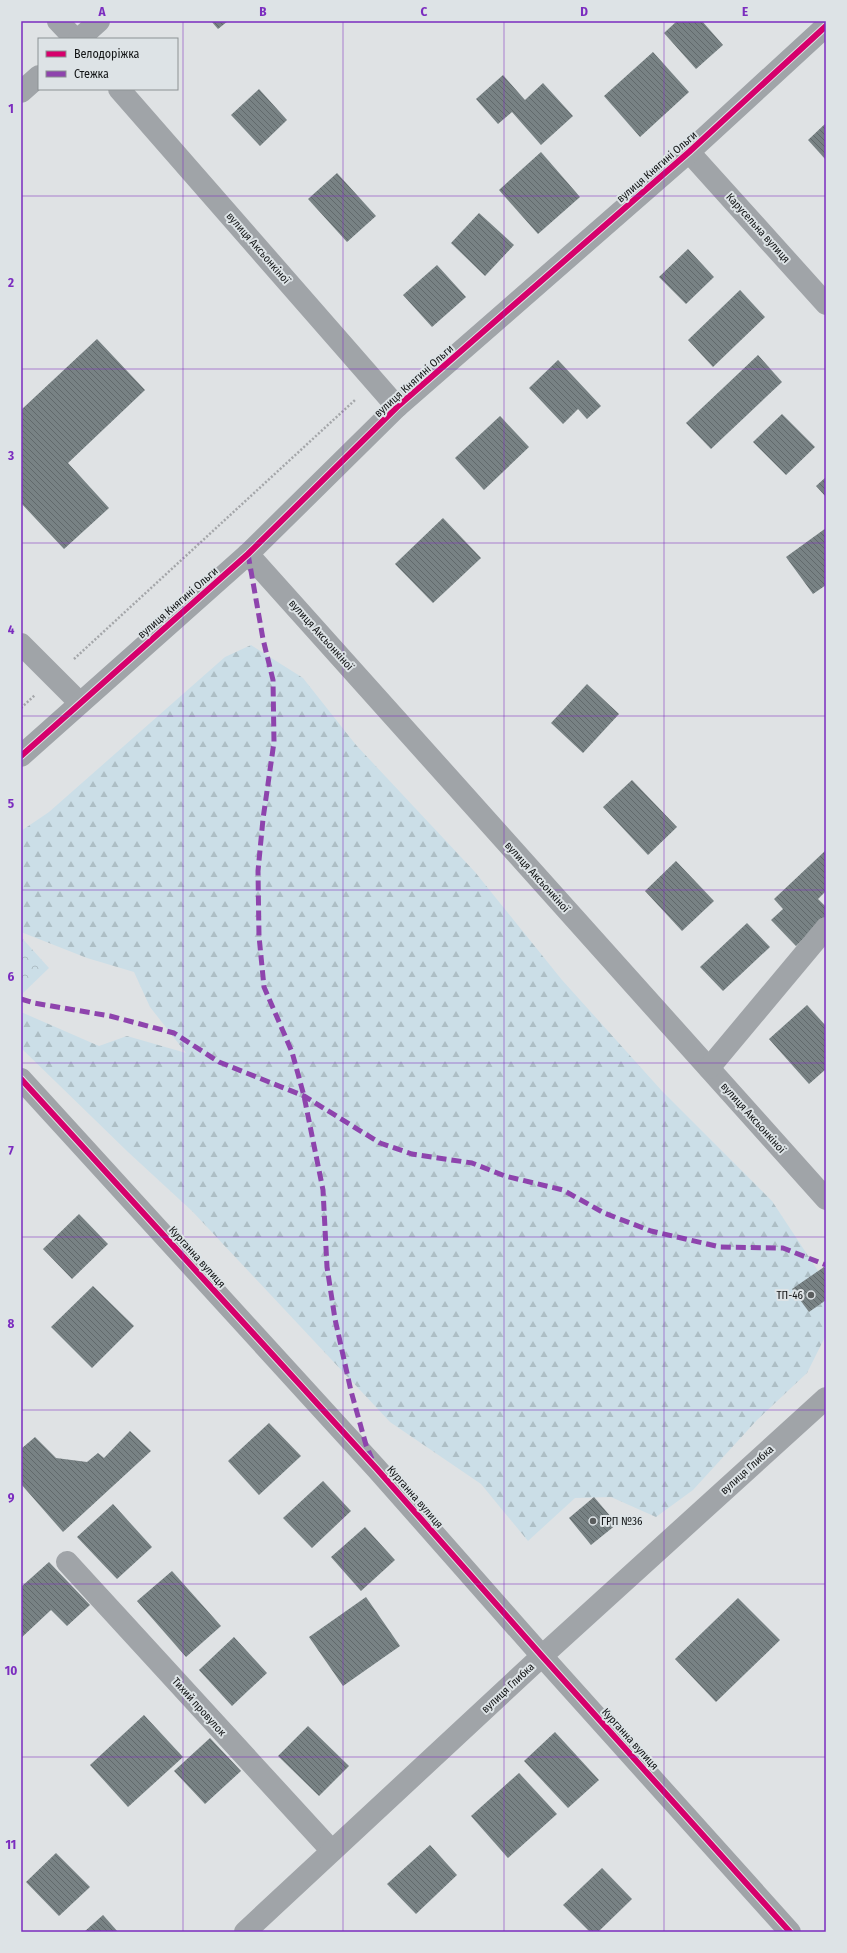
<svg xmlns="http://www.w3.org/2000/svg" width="847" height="1953" font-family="'Fira Sans Condensed',sans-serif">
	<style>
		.forest { fill: url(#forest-firs) }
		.park { fill: url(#park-crowns) }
		.building { fill: url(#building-back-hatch) }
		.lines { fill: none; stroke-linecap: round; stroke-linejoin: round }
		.path { stroke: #a4a6a9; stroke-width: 2.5; stroke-dasharray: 2 2; stroke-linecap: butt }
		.minor { stroke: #a0a4a8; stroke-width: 22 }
		.quiet { stroke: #8e44ad; stroke-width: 5; stroke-dasharray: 10 5; stroke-linecap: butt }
		.cycleway-casing { stroke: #dde3e6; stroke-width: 8 }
		.cycleway { stroke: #d6006c; stroke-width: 6 }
		.grid { fill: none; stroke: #7b2cbf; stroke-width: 1; stroke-opacity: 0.55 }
		.poi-dot { fill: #5a5d5e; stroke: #dde3e6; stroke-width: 1.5 }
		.labels { text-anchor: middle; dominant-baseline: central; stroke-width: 4; stroke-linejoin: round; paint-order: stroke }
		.street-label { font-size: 11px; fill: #131516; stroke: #dde3e6 }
		.poi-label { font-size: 11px; fill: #131516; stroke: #dde3e6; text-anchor: end }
		.neatline { fill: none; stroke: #7b2cbf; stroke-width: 1.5 }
		.grid-label { font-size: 13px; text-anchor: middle; font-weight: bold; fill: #7b2cbf }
	</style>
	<defs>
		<pattern id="forest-firs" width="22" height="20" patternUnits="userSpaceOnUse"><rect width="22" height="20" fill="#cbdee7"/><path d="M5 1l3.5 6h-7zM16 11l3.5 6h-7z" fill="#adbec5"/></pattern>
		<pattern id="park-crowns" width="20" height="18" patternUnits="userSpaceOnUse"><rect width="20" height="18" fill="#cbdee7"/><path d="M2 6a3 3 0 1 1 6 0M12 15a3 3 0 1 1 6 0" fill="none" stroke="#adbec5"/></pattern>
		<pattern id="building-back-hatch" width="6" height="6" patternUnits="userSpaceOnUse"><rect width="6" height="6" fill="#788284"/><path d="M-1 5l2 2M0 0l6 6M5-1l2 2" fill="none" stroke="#61696b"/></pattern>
	</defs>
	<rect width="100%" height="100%" fill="#dfe2e4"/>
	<path class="forest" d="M251,645L303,678L356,745L475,872L562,980L662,1091L772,1201L826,1283V1335L807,1373L757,1420L693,1490L656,1517L611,1497L575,1498L528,1541L481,1484L390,1422L192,1211L128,1152L21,1048V1012L99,1046L127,1036L186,1053L150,1007L134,972L87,958L21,932V831L49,812L225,657Z"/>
	<path class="park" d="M21,937L49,968L21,995Z"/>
	<g class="building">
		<path d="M211,21H228L218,29Z"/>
		<path d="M677,21H702L723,45L696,69L664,33Z"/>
		<path d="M653,52L689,92L640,137L604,96Z"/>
		<path d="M503,75L525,100L543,83L573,116L541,145L512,112L498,124L476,99Z"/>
		<path d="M259,89L287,120L260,146L231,115Z"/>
		<path d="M826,123V160L808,140Z"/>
		<path d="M541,152L580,197L538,234L499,190Z"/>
		<path d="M337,173L376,216L347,242L308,199Z"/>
		<path d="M479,213L514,245L485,276L451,243Z"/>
		<path d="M688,249L714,277L686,304L659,277Z"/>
		<path d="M437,265L466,297L432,327L403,295Z"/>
		<path d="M740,290L765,317L713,367L688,340Z"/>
		<path d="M97,339L145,390L68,463L109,508L64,549L21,503V410Z"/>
		<path d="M758,355L782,382L711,449L686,423Z"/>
		<path d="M558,360L601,406L587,419L578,409L563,424L529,388Z"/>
		<path d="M782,414L815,447L786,475L753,442Z"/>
		<path d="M500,416L529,447L484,490L455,458Z"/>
		<path d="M826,477V497L816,486Z"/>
		<path d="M443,518L481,558L433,603L395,564Z"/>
		<path d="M826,528V585L813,594L786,557Z"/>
		<path d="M587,684L619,714L583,753L551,723Z"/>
		<path d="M632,780L677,827L648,855L603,807Z"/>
		<path d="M826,850V891L818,899L826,907V917L796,946L771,920L783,909L774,899Z"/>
		<path d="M676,861L714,901L682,931L645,891Z"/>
		<path d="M747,923L770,947L723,991L700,967Z"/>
		<path d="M807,1005L826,1026V1069L809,1084L769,1039Z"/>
		<path d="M79,1214L108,1244L72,1279L43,1249Z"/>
		<path d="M824,1267L826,1270V1300L809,1312L792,1289Z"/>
		<path d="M93,1286L134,1326L92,1368L51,1327Z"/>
		<path d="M269,1423L301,1456L259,1495L228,1461Z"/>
		<path d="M130,1431L151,1451L63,1532L21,1484V1449L35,1437L56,1458L87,1462L98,1453L104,1458Z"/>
		<path d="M323,1481L351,1511L312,1548L283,1518Z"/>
		<path d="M594,1497L617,1524L591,1545L569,1518Z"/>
		<path d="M113,1504L152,1547L117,1579L77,1537Z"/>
		<path d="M365,1527L395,1560L361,1591L331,1557Z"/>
		<path d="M49,1562L90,1605L67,1626L51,1610L21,1638V1587Z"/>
		<path d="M172,1571L221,1626L186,1657L137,1601Z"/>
		<path d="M366,1597L400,1646L343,1686L309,1637Z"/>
		<path d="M738,1598L780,1640L716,1702L675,1659Z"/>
		<path d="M234,1637L267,1673L232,1706L199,1670Z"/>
		<path d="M144,1715L183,1757L128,1807L90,1765Z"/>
		<path d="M308,1726L349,1766L319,1796L278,1756Z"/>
		<path d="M555,1732L599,1780L568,1808L524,1761Z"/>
		<path d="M210,1738L241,1771L205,1804L174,1771Z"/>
		<path d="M519,1773L557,1814L508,1858L471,1816Z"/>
		<path d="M430,1845L457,1875L416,1914L387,1884Z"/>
		<path d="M56,1853L90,1887L59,1916L26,1882Z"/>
		<path d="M602,1868L632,1899L598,1932H590L563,1905Z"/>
		<path d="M103,1915L118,1932H84Z"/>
	</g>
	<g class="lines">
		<g class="path">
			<path d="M74,659L355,400"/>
			<path d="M21,708L35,695"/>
		</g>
		<g class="minor">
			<path d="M58,21L75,39"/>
			<path d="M79,39L99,21"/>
			<path d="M119,89L397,407"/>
			<path d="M21,92L39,76"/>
			<path d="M689,152L826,304"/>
			<path d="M248,554L826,1199"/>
			<path d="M21,644L80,703"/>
			<path d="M21,756L248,554L397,407L689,152L826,26"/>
			<path d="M709,1068L826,928"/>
			<path d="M21,1079L376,1468L542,1656L790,1932"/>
			<path d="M67,1562L332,1851"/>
			<path d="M245,1932L542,1656L826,1398"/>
		</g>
		<g class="quiet">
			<path d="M248,554L263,639L273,680L274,742L263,819L258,871L259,936L264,987L292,1052L304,1096L323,1190L327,1267L335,1319L351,1391L366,1445L372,1459"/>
			<path d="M21,999L34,1003L110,1016L174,1033L219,1062L304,1096L380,1143L412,1154L472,1163L505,1176L563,1190L604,1213L651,1231L720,1247L783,1248L826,1265"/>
		</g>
		<g class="cycleway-casing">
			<g id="cycleway">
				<path d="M21,756L248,554L397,407L689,152L826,26"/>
				<path d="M21,1079L376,1468L542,1656L790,1932"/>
			</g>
		</g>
		<use href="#cycleway" class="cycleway"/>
	</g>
	<path class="grid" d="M183,21V1932M343,21V1932M504,21V1932M664,21V1932M21,196H826M21,369H826M21,543H826M21,716H826M21,890H826M21,1063H826M21,1237H826M21,1410H826M21,1584H826M21,1757H826"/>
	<g class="poi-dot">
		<circle cx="811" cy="1295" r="4"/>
		<circle cx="593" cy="1521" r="4"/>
	</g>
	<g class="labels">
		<g class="street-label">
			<text transform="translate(657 167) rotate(-41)">вулиця Княгині Ольги</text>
			<text transform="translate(758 228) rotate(48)">Карусельна вулиця</text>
			<text transform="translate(258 248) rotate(49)">вулиця Аксьонкіної</text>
			<text transform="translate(414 381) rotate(-42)">вулиця Княгині Ольги</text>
			<text transform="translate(178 603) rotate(-41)">вулиця Княгині Ольги</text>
			<text transform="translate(321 635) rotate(48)">вулиця Аксьонкіної</text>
			<text transform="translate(537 877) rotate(48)">вулиця Аксьонкіної</text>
			<text transform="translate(753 1118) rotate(48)">вулиця Аксьонкіної</text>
			<text transform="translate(197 1257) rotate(48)">Курганна вулиця</text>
			<text transform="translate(747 1470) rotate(-42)">вулиця Глибка</text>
			<text transform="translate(415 1497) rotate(49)">Курганна вулиця</text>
			<text transform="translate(508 1688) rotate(-43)">вулиця Глибка</text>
			<text transform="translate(199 1707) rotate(48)">Тихий провулок</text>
			<text transform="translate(630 1739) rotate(48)">Курганна вулиця</text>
		</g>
		<g class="poi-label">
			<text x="803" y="1295">ТП-46</text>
			<text x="601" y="1521" text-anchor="start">ГРП №36</text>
		</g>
	</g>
	<rect width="847" height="1953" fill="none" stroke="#dde3e6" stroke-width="44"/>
	<rect x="38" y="38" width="140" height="52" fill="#dde3e6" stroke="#8c9193"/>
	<rect x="46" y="51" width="20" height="6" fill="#d6006c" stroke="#8c9193"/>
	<text x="74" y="58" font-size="12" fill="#131516">Велодоріжка</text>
	<rect x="46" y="71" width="20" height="6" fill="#8e44ad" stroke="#8c9193"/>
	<text x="74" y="78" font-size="12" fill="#131516">Стежка</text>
	<rect x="22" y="22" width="803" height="1909" class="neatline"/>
	<g class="grid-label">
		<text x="102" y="16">A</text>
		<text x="263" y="16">B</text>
		<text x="424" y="16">C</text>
		<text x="584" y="16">D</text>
		<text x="745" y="16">E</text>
		<text x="11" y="113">1</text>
		<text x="11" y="287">2</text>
		<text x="11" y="460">3</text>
		<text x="11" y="634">4</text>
		<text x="11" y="808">5</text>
		<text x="11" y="981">6</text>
		<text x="11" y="1155">7</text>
		<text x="11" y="1328">8</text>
		<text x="11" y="1502">9</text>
		<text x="11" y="1675">10</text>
		<text x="11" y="1849">11</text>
	</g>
</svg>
